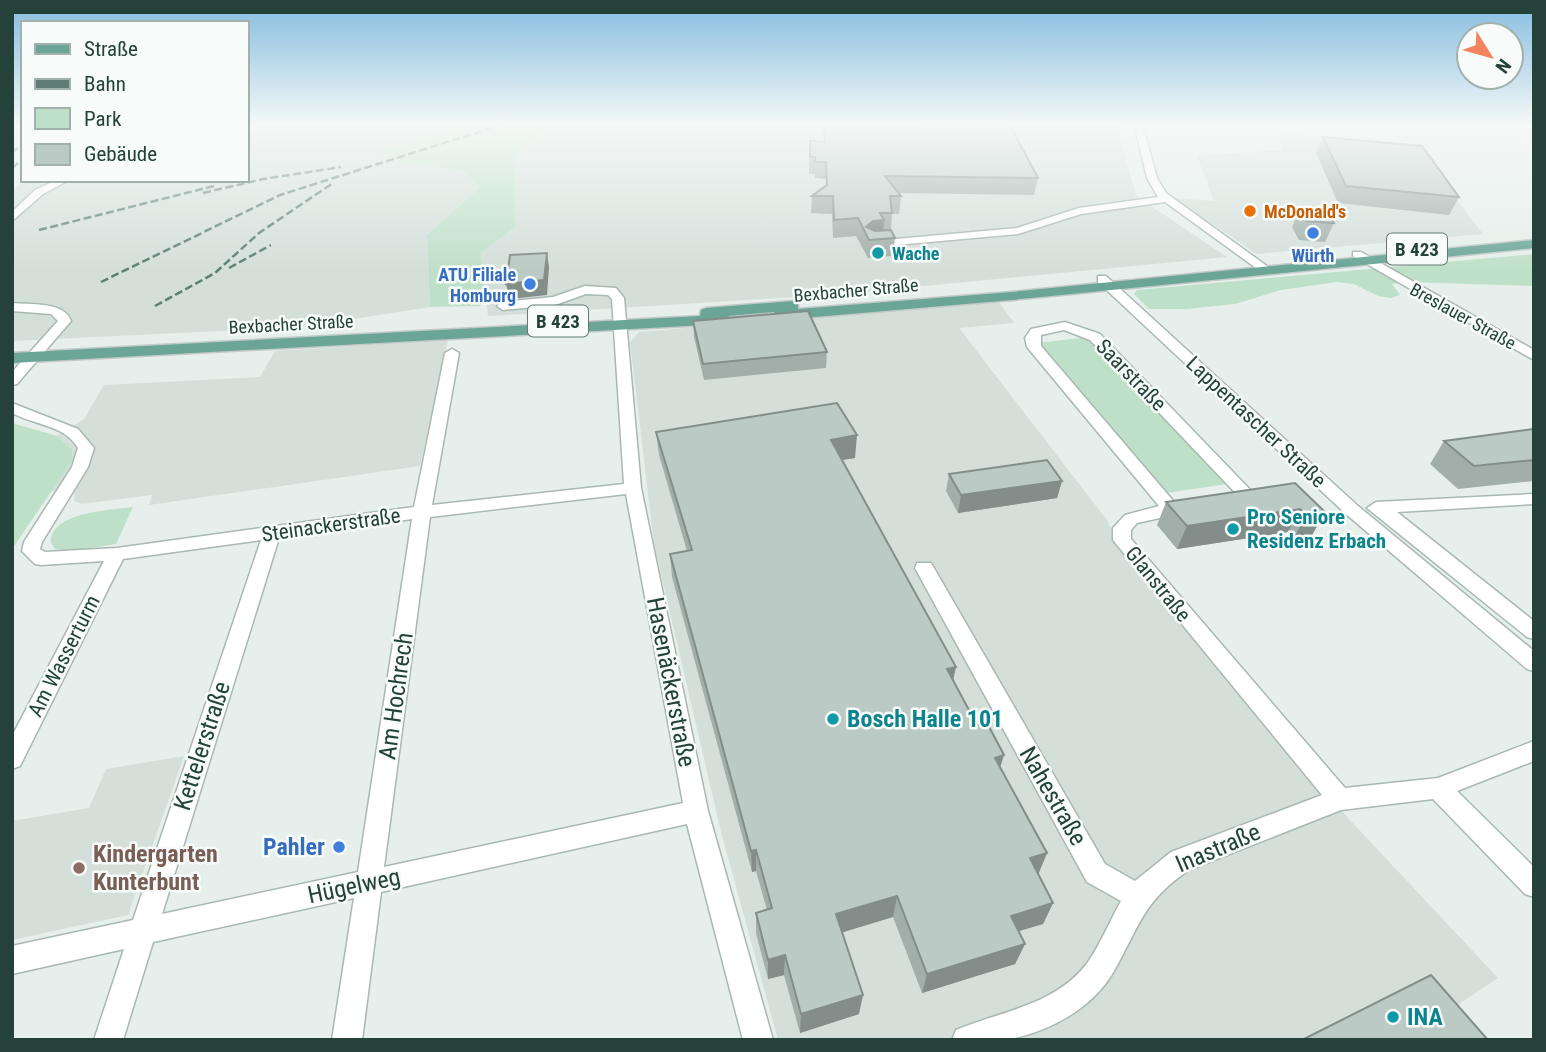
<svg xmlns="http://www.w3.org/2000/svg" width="1546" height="1052" font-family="'Roboto Condensed',sans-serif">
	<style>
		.built { fill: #d4dfda }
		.green { fill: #bfe0c8 }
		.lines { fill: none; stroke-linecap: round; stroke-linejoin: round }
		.minor-casing { stroke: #a8b8b2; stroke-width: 3 }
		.primary-casing { stroke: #c2cac8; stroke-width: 3 }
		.minor { fill: #fff; fill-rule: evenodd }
		.primary { fill: #6aa596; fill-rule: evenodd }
		.rail { stroke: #5f7d75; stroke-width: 2.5; stroke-dasharray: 8 3.5; stroke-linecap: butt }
		.wall { fill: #a1aea9 }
		.shaded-wall { fill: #838d89 }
		.building { fill: #bbcac4; stroke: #838d89; stroke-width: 2 }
		.food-dot { fill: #e8710a; stroke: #f7fbf9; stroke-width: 2.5 }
		.shop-dot { fill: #3f7fe0; stroke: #f7fbf9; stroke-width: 2.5 }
		.culture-dot { fill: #0f9aa8; stroke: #f7fbf9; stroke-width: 2.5 }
		.education-dot { fill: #8d6e63; stroke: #f7fbf9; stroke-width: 2.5 }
		.labels { text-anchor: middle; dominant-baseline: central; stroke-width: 5; stroke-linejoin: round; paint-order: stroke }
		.far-food-label { font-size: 18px; font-weight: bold; fill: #c56008; stroke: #f7fbf9; text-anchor: start }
		.far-culture-label { font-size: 18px; font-weight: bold; fill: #0d838f; stroke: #f7fbf9; text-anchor: start }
		.far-shop-label { font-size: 18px; font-weight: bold; fill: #366cbe; stroke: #f7fbf9 }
		.far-street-label { font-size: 18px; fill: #24423a; stroke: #f7fbf9 }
		.shield { fill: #f7fbf9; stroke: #637a73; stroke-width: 2 }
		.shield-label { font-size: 19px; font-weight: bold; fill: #24423a }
		.street-label { font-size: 21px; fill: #24423a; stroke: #f7fbf9 }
		.culture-label { font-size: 21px; font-weight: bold; fill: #0d838f; stroke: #f7fbf9; text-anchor: start }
		.near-street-label { font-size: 24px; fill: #24423a; stroke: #f7fbf9 }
		.near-culture-label { font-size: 24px; font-weight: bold; fill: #0d838f; stroke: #f7fbf9; text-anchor: start }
		.near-shop-label { font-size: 24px; font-weight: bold; fill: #366cbe; stroke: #f7fbf9; text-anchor: end }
		.near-education-label { font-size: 24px; font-weight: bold; fill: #785e54; stroke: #f7fbf9; text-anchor: start }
	</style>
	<rect width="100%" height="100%" fill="#e6efeb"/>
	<g class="built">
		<path d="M247,123H467L379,152L398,161L464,171L480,187L427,235L430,307L302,327L12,341V191L26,180H247Z"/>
		<path d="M553,123H1116L1136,196L1227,257L829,295L488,316L481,252L515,227V155Z"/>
		<path d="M1280,134L1345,138L1422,155L1483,234L1257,254L1174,198L1214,201L1197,156L1282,150Z"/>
		<path d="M998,301L1014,323L959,328L1107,520L1118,543L1144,578L1349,819L1498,978L1453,1008L1479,1040H778L721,832L654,544L630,342L639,332Z"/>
		<path d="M448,340L420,466L149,505L152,495L82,504L74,501L75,489L51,491L72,461V449L57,436L84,419L104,385L260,377L275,351Z"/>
		<path d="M184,756L128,915L12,940V821L89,808L106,769Z"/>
	</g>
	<g class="green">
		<path d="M467,123H553L515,155V227L481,252L486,302L479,306L430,307L427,235L480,187L464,171L398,161L378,152Z"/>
		<path d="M1534,254V286L1407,282L1392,284L1400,295L1391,298L1378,296L1354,284L1337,282L1281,290L1235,304L1187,309H1149L1134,294L1137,290Z"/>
		<path d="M1088,337L1227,484L1166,493L1038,343Z"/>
		<path d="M12,423L57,436L72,449V461L12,549Z"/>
		<path d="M133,507L116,544L72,551L55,549L51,543C49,512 111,510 133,507Z"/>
	</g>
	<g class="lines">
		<g class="minor-casing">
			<g id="minor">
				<path d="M1134,123H1142L1157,178L1166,193L1271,269V273H1263L1165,202L1081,214L1018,234L874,247L868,244L874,241L1017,228L1079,208L1158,197L1147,178Z"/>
				<path d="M56,180H69L43,194L12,221V212L35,190Z"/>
				<path d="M1353,252H1361L1534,350V360L1353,256Z"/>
				<path d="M1098,276H1106L1358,506L1534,651V671L1527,669L1346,514L1098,282Z"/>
				<path d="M585,286L616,288L624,298L641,488L708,811L773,1040H743L687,824L381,892L362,1040H332L354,898L153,942L123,1040H94L124,949L12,974V946L133,920L261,540L123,559L20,766L12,769V736L104,561L41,565L35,564L22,551L24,542L72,467L78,448C65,425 34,425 12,413V403L78,429L94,448L88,467L42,542L40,549L45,552L117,548L414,507L445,353L452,349L459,353L432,505L624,484L612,299L608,295L586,294L555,305L503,310L497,306L503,302L553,297ZM626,494L683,803L384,867L430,517ZM412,519L358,872L162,914L279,538Z"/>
				<path d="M12,303C30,305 64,301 71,321L17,384L12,385V372L58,321L51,314L12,311Z"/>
				<path d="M1065,322L1100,334L1260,500L1258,504H1246L1090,340L1064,330L1041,335V346L1175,503L1186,501L1195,507L1192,511L1137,523L1131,530V539L1345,788L1438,778L1534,741V761L1457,791L1534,867V897L1525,894L1433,799L1341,810L1189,870C1143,901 1140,925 1114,971C1094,1007 1051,1031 1010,1039C992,1043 970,1040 952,1040L956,1030C1001,1011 1057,1005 1088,962C1101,943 1110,921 1121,901L1087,882L915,568L917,563H931L1105,864L1135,881L1171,852L1322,795L1113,540V528L1125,515L1159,506L1027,347L1025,338L1031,329Z"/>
				<path d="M1534,494V504L1397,512L1534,621V639L1527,637L1367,508L1376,502Z"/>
			</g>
		</g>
		<g class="primary-casing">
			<path id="primary" d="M1534,240V248L1012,300L780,320L775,318L774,312L728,316L731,319L723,324L12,363V353L700,316L701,310L706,308L793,301L798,303V309L1012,292Z"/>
		</g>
		<use href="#minor" class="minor"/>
		<use href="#primary" class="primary"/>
		<g class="rail">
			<path d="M699,126L700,123"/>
			<path d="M12,153L23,143"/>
			<path d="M12,168L23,159"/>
			<path d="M203,193L263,179L341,167"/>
			<path d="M39,230L214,186"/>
			<path d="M229,268L271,245"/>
			<path d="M101,282L280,195L507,123"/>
			<path d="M155,306L215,273L259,233L333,183"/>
		</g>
	</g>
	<g class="wall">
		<path d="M824,125L1038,178L1034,195L898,193L901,196L899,214H892L891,230L895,238L893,256L868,258L856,236L833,238L832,214L811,213L812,196L826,185V179L815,178V174H809L810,141L824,142Z"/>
		<path d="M1323,137L1459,197L1449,215L1338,203L1316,153Z"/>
		<path d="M1300,208L1334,223L1325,242L1299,240L1292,227Z"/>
		<path d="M693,321L827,352L826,368L704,380L694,337Z"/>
		<path d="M1534,429V481L1458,489L1430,464L1444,441Z"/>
		<path d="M656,432L855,458L842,460L953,681L1047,853L1038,874L1053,903L1043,924L1018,931L1025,944L1015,964L922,993L893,917L842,932L859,1014L800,1033L784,975L768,979L756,933V913L767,910L756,871L752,872L672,577L670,554L687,551L659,455Z"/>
		<path d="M949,474L1062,481L1057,498L958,513L946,491Z"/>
		<path d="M1295,483L1325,512L1312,535L1294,538L1288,532L1177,549L1157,525L1166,502Z"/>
	</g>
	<g class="shaded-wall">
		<path d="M884,220L883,237L866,227L873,221Z"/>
		<path d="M547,253L549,267L547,295L510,299L506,284Z"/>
		<path d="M857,435L855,458L829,462L831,440Z"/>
		<path d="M1062,481L1057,498L958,513L961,495Z"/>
		<path d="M1300,509L1288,532L1177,549L1187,526Z"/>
		<path d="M1325,512L1312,535L1294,538L1306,515Z"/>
		<path d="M956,667L951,690L947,669Z"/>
		<path d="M1004,755L997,778L995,758Z"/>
		<path d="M756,850V871L752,872L751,851Z"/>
		<path d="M1047,853L1038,875L1030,858Z"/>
		<path d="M897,896L893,917L834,935L836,914Z"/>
		<path d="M1053,903L1043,924L1002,936L1011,916Z"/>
		<path d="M1025,944L1015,964L922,993L927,974Z"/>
		<path d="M785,955L784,975L768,979V960Z"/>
		<path d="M863,995L859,1014L800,1033L801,1014Z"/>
	</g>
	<g class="building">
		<path d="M824,125L1011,127L1038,178L885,176L901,196H890L892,213H880L884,220L873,221L866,227L875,231L891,230L895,238L869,240L858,218L834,220L833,196H812L827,185L826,162H815V157H810V141L825,142Z"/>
		<path d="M1323,137L1422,146L1459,197L1346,186Z"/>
		<path d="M1300,208L1326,210L1334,223L1307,221Z"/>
		<path d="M547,253L544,280L506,284L510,255Z"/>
		<path d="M808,311L827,352L703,364L693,321Z"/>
		<path d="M837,403L857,435L831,440L956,667L947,669L977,725L987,723L1004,755L995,758L1047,853L1030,858L1053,903L1011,916L1025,944L927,974L897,896L836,914L863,995L801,1014L785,955L768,960L756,913L772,908L756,850L751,851L670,554L692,550L656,432Z"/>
		<path d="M1534,429V460L1474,466L1444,441Z"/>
		<path d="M1047,460L1062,481L961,495L949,474Z"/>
		<path d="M1295,483L1325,512L1306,515L1300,509L1187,526L1166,502Z"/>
		<path d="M1431,975L1488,1040H1302Z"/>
	</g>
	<linearGradient id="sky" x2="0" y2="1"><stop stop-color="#84bce0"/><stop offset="0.46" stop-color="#f4f8f6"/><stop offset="1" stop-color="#f4f8f6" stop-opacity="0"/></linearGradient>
	<rect width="1546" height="270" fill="url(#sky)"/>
	<circle class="food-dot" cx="1250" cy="211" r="7"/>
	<g class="shop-dot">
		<circle cx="1313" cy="233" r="7"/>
		<circle cx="530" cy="284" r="7"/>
		<circle cx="339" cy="847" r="7"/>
	</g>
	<g class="culture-dot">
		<circle cx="878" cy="253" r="7"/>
		<circle cx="1233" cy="529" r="7"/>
		<circle cx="833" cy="719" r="7"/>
		<circle cx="1393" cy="1017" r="7"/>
	</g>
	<circle class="education-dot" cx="79" cy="868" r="7"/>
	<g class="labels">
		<g class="far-food-label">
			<text x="1264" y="211">McDonald's</text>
		</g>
		<g class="far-culture-label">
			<text x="892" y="253">Wache</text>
		</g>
		<g class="far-shop-label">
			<text x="1313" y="255">Würth</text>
			<text x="516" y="274" text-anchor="end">ATU Filiale<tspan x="516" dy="21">Homburg</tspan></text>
		</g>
		<g class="far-street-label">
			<text transform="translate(856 290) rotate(-5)">Bexbacher Straße</text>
			<text transform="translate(1463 316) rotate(29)">Breslauer Straße</text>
			<text transform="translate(291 324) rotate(-3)">Bexbacher Straße</text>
		</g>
		<g class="shield">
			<rect x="1387" y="233.5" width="60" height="31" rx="5"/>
			<rect x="528" y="305.5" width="60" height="31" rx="5"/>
		</g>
		<g class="shield-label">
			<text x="1417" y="249">B 423</text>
			<text x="558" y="321">B 423</text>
		</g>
		<g class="street-label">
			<text transform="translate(1131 375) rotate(46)">Saarstraße</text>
			<text transform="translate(1256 422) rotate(43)">Lappentascher Straße</text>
			<text transform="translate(331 525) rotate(-8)">Steinackerstraße</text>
			<text transform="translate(1158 584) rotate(51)">Glanstraße</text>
			<text transform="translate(64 656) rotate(-63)">Am Wasserturm</text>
		</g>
		<g class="culture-label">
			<text x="1247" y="517">Pro Seniore<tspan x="1247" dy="24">Residenz Erbach</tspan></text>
		</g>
		<g class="near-street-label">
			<text transform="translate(671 682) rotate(79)">Hasenäckerstraße</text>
			<text transform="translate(396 696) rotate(-82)">Am Hochrech</text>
			<text transform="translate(202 746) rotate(-72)">Kettelerstraße</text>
			<text transform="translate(1053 796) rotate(60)">Nahestraße</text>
			<text transform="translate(1218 848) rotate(-23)">Inastraße</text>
			<text transform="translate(354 886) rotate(-12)">Hügelweg</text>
		</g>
		<g class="near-culture-label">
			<text x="847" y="719">Bosch Halle 101</text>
			<text x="1407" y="1017">INA</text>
		</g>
		<g class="near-shop-label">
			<text x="325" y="847">Pahler</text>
		</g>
		<g class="near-education-label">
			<text x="93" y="854">Kindergarten<tspan x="93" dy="28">Kunterbunt</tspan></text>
		</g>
	</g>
	<rect width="1546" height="1052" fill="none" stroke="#24423a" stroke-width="28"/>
	<rect x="21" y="21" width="228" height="161" fill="#f7fbf9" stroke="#a3b1ad" stroke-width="2"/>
	<rect x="35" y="44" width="35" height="10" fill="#6aa596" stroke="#a3b1ad" stroke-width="2"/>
	<text x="84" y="56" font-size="21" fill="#24423a">Straße</text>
	<rect x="35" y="79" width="35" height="10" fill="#5f7d75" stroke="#a3b1ad" stroke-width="2"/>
	<text x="84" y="91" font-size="21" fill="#24423a">Bahn</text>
	<rect x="35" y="108" width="35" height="21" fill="#bfe0c8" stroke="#a3b1ad" stroke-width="2"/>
	<text x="84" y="126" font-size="21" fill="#24423a">Park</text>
	<rect x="35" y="144" width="35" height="21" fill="#bbcac4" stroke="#a3b1ad" stroke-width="2"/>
	<text x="84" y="161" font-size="21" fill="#24423a">Gebäude</text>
	<g transform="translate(1490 56) rotate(127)"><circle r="33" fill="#f7fbf9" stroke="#a3b1ad" stroke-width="2"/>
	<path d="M0-5L12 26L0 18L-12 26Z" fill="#f4845f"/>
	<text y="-10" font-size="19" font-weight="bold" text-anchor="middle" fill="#24423a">N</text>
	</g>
</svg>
